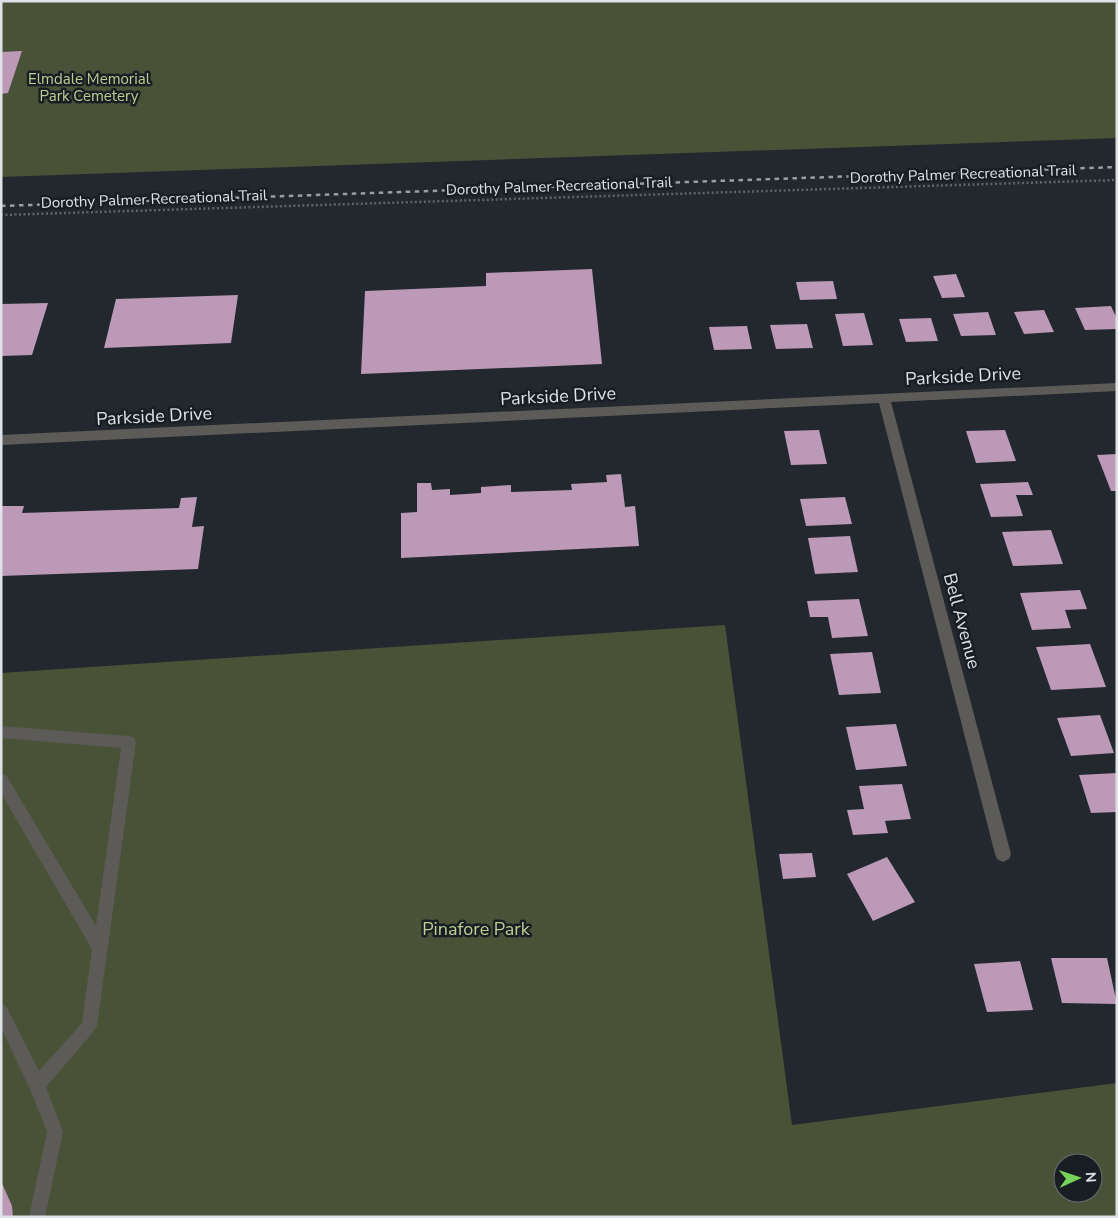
<svg xmlns="http://www.w3.org/2000/svg" width="1118" height="1218" font-family="'Nunito Sans',sans-serif">
	<style>
		.green { fill: #495237; fill-rule: evenodd }
		.building { fill: #bb99b7 }
		.lines { fill: none; stroke-linecap: round; stroke-linejoin: round }
		.path { stroke: #60656b; stroke-width: 2.5; stroke-dasharray: 2 2.5; stroke-linecap: butt }
		.service { fill: #5d5b57; fill-rule: evenodd }
		.minor { fill: #5d5b57; fill-rule: evenodd }
		.rail { stroke: #999ea3; stroke-width: 2.5; stroke-dasharray: 4.5 4.5; stroke-linecap: butt }
		.labels { text-anchor: middle; dominant-baseline: central; stroke-width: 5; stroke-linejoin: round; paint-order: stroke }
		.far-park-label { font-size: 15px; fill: #bad090; stroke: #181e24 }
		.far-street-label { font-size: 15px; fill: #dee2e6; stroke: #181e24 }
		.street-label { font-size: 18px; fill: #dee2e6; stroke: #181e24 }
		.park-label { font-size: 18px; fill: #bad090; stroke: #181e24 }
	</style>
	<rect width="100%" height="100%" fill="#22282e"/>
	<g class="green">
		<path d="M1,1H1117V138L1,177Z"/>
		<path d="M725,625L792,1125L1117,1083V1217H1V673ZM1063,1163H1093V1193H1063Z"/>
	</g>
	<g class="building">
		<path d="M22,51L8,93L1,94V52Z"/>
		<path d="M592,269L602,364L361,374L365,291L486,286V273Z"/>
		<path d="M956,274L965,297L942,298L933,276Z"/>
		<path d="M833,281L837,299L800,300L796,282Z"/>
		<path d="M238,295L231,343L104,348L116,299Z"/>
		<path d="M48,303L32,355L1,356V304Z"/>
		<path d="M1111,306L1117,319V329L1085,330L1075,308Z"/>
		<path d="M1044,310L1054,332L1024,334L1014,312Z"/>
		<path d="M988,312L996,335L961,336L953,314Z"/>
		<path d="M864,313L873,345L843,346L835,314Z"/>
		<path d="M931,318L938,341L906,342L899,319Z"/>
		<path d="M807,324L813,348L776,349L770,325Z"/>
		<path d="M747,326L752,349L714,350L709,327Z"/>
		<path d="M819,430L827,464L791,465L784,431Z"/>
		<path d="M1005,430L1016,461L976,463L966,431Z"/>
		<path d="M1117,454V491H1111L1097,455Z"/>
		<path d="M621,474L625,507L635,506L639,546L401,558V513L417,512V483H431L432,490L450,489V495L481,493V487L511,485V492L572,490L571,484L607,482L606,475Z"/>
		<path d="M1028,482L1033,495H1016L1023,516L991,517L980,484Z"/>
		<path d="M197,497L192,527L204,526L198,569L1,576V506H24L22,513L179,508L181,498Z"/>
		<path d="M845,497L852,524L806,526L800,499Z"/>
		<path d="M1051,530L1063,564L1013,566L1002,532Z"/>
		<path d="M850,536L858,572L815,574L808,538Z"/>
		<path d="M1080,590L1087,609L1065,610L1071,628L1032,630L1020,593Z"/>
		<path d="M859,599L868,636L832,638L828,617H810L807,601Z"/>
		<path d="M1090,644L1106,687L1051,690L1036,647Z"/>
		<path d="M872,652L881,693L839,695L830,654Z"/>
		<path d="M1100,715L1114,753L1071,756L1057,718Z"/>
		<path d="M896,724L907,766L856,770L846,727Z"/>
		<path d="M1117,773V812L1091,813L1079,775Z"/>
		<path d="M902,784L911,819L885,821L888,833L853,835L847,810L864,809L859,786Z"/>
		<path d="M812,853L816,877L783,879L779,854Z"/>
		<path d="M887,857L915,902L873,921L847,874Z"/>
		<path d="M1051,958H1107L1117,1004L1062,1003Z"/>
		<path d="M1020,961L1033,1010L987,1012L974,964Z"/>
		<path d="M1,1181L12,1206L13,1217H1Z"/>
	</g>
	<g class="lines">
		<path class="path" d="M1,215L1117,180"/>
		<path class="service" d="M1,726L129,736L134,738L136,742L97,1026L94,1031L46,1087L63,1132L45,1217H29L47,1132L30,1089L1,1028V1003L6,1006L39,1071L82,1023L92,949L1,793V774L6,775L96,926L121,748L1,738Z"/>
		<path class="minor" d="M1117,383V391L891,402L1011,854L1009,859L1003,862L997,859L995,854L879,403L1,445V435Z"/>
		<path class="rail" d="M1,206L1117,167"/>
	</g>
	<g class="labels">
		<g class="far-park-label">
			<text x="89" y="79">Elmdale Memorial<tspan x="89" dy="17">Park Cemetery</tspan></text>
		</g>
		<g class="far-street-label">
			<text transform="translate(963 174) rotate(-2)">Dorothy Palmer Recreational Trail</text>
			<text transform="translate(559 186) rotate(-2)">Dorothy Palmer Recreational Trail</text>
			<text transform="translate(154 199) rotate(-2)">Dorothy Palmer Recreational Trail</text>
		</g>
		<g class="street-label">
			<text transform="translate(963 376) rotate(-3)">Parkside Drive</text>
			<text transform="translate(558 396) rotate(-3)">Parkside Drive</text>
			<text transform="translate(154 416) rotate(-3)">Parkside Drive</text>
			<text transform="translate(962 621) rotate(75)">Bell Avenue</text>
		</g>
		<g class="park-label">
			<text x="476" y="929">Pinafore Park</text>
		</g>
	</g>
	<rect width="1118" height="1218" fill="none" stroke="#dee2e6" stroke-width="5"/>
	<g transform="translate(1078 1178) rotate(87)"><circle r="24" fill="#181e24" stroke="#676c72"/>
	<path d="M0-4L9 19L0 12L-9 19Z" fill="#77d259"/>
	<text y="-8" font-size="14" font-weight="bold" text-anchor="middle" fill="#dee2e6">N</text>
	</g>
</svg>
